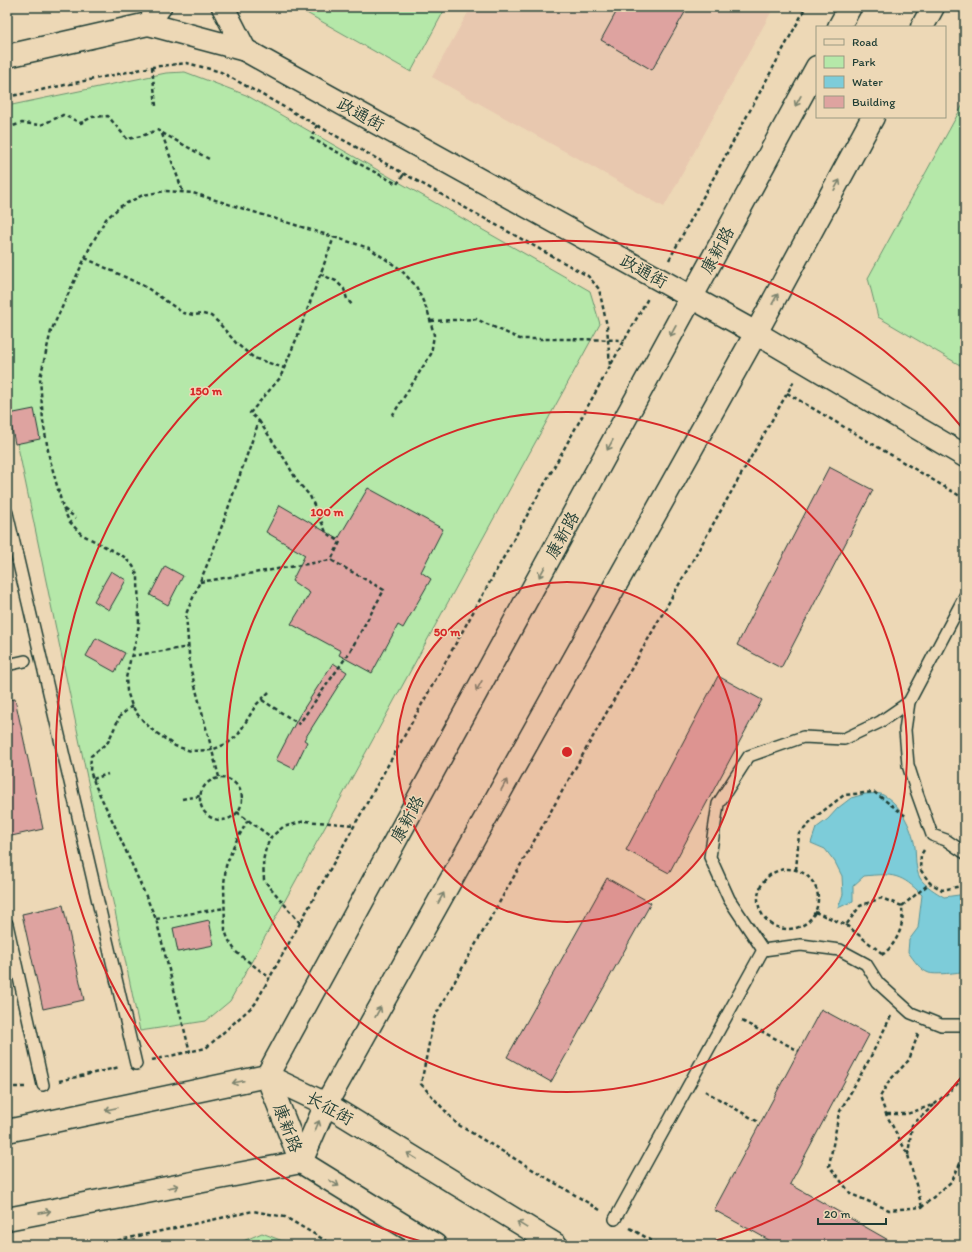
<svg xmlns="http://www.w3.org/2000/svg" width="972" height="1252" font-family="Itim,'LXGW WenKai TC',sans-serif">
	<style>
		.built { fill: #e8c8af }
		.green { fill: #b5e8a9; stroke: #6a926e }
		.water { fill: #7dccd9; stroke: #579397 }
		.building { fill: #dea3a0; stroke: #1f3d34 }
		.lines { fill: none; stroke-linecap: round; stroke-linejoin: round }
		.service-casing { stroke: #1f3d34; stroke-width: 14 }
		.tertiary-casing { stroke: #1f3d34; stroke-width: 25 }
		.secondary-casing { stroke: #1f3d34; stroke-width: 25 }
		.path { stroke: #1f3d34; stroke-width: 2.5; stroke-dasharray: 4 3; stroke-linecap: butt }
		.service { stroke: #edd8b6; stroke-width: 11 }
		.tertiary { stroke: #edd8b6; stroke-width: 22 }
		.secondary { stroke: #edd8b6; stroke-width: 22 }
		.path-bridge { stroke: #1f3d34; stroke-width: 2.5; stroke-dasharray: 4 3; stroke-linecap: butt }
		.oneway { stroke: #7c836e }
		.ring { fill: none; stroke: #d62828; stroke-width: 2 }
		.labels { text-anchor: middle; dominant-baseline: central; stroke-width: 3; stroke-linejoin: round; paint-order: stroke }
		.street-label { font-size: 17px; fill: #1f3d34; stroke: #edd8b6 }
		.centre { fill: #d62828; stroke: #edd8b6; stroke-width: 2 }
		.ring-label { font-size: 12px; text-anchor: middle; font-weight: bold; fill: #d62828; stroke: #edd8b6; stroke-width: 3; stroke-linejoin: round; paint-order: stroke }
	</style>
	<rect width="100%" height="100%" fill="#edd8b6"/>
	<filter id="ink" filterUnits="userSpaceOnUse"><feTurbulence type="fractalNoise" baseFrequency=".025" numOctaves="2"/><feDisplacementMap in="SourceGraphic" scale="8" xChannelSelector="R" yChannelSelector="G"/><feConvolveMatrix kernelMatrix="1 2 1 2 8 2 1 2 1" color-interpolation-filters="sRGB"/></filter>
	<g filter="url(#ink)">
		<path class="built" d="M471,7H774L664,207L432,77Z"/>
		<g class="green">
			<path d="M296,7H446L411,72Z"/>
			<path d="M185,72L246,95L590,291L600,324L230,1001L206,1021L140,1031L7,394V106L166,73Z"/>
			<path d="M965,101V368L878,317L868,278Z"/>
			<path d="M262,1233L293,1245H234Z"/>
		</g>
		<path class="water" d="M865,794C870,794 877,793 881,794C900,802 912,828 915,847C916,857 915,869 920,878C924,885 937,893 944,897L959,895L965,892V971C959,973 934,975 929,973C920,970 914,960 908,952L909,940L918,928L922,895C902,874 892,873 864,876L853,886V901L838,908L843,894L842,876L835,862L825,849L811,843L816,828L828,819L838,808L851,798Z"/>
		<g class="building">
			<path d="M619,7H688L652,70L601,40Z"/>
			<path d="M34,409L40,439L15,444L9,414Z"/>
			<path d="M829,467L873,490L781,668L737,645Z"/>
			<path d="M368,488L443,529L421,572L431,579L403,628L398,625L372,673L339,655L341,651L291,624L310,593L292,581L305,555L266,532L280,505L338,539Z"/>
			<path d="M165,566L183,576L168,605L150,595Z"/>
			<path d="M111,571L126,580L109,610L94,601Z"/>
			<path d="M96,638L125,653L115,672L86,656Z"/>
			<path d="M333,663L347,672L304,740L307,742L294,769L276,760L299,716Z"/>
			<path d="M718,676L762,700L669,873L626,850Z"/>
			<path d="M15,699L43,829L7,837V700Z"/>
			<path d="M607,878L651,903L551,1082L507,1057Z"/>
			<path d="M63,905L84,1000L43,1009L22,914Z"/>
			<path d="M209,920L214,945L178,952L173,928Z"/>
			<path d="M821,1009L869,1035L790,1184L897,1245H778L714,1210Z"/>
		</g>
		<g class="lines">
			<g class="service-casing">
				<g id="service">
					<path d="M7,513L136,1064"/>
					<path d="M965,596L909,702L905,730L908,765L917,793L932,835L946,840L965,853"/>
					<path d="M7,665L25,661"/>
					<path d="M909,702L880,722L844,739L803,737L749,756L718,804L710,857L729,899L763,950L801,945L840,950L866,964L878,983L911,1013L941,1025H965"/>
					<path d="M7,924L43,1085"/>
					<path d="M615,1219L763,950"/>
				</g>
			</g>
			<g class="tertiary-casing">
				<g id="tertiary">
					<path d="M223,7L245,50"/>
					<path d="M148,24L160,7"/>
					<path d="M7,56L148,24L245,50L756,333L965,456"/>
				</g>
			</g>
			<g class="secondary-casing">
				<g id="secondary">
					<path d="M839,27L850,7"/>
					<path d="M922,27L933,7"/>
					<path d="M7,1131L267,1076L326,1104L556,1245"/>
					<path d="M301,1162L267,1076L817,67"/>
					<path d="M301,1162L326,1104L756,333L873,117"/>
					<path d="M7,1219L301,1162L435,1245"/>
				</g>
			</g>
			<g class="path">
				<path d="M152,67L156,106"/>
				<path d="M7,97L152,67L187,63L221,72L588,276L599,289L607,326L610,366"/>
				<path d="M317,125L311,138L397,184L404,174"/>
				<path d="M7,128L22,123L41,125L63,115L81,123L92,117L108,116L127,139L142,136L157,130L209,159"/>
				<path d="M162,134L183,192"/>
				<path d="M85,258L146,287L183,313L194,315L203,314L211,316L218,322L237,344L254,358L284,368"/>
				<path d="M669,260L806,7"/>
				<path d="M320,274L336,281L344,289L347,299L353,306"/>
				<path d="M431,321L476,319L520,339H566L625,340"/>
				<path d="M787,393L965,499"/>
				<path d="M259,421L286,461L297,481L310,496"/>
				<path d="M64,509L76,518"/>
				<path d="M131,656L189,647"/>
				<path d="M269,692L256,705L238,735L228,743L212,750L191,751L175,746L151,729L138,715L132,706L127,691L126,678L130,661L135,644L139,625L138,577L133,566L123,556L81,534L69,521L63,508L49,456L43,421L40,378L51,331L91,245L106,219L121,206L143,195L165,191L193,193L369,248L400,269L416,286L428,312L434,335L431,354L392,416"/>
				<path d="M262,700L299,724L349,653L384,590L331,560L340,542L326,532"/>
				<path d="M132,706L120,716L108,742L91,756L90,771L96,787L114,824L156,919L190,1052"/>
				<path d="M219,777L190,667L186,614L213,551L259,421L250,413L280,378L298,335L334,237"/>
				<circle cx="221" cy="799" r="21"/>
				<path d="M93,779L108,774"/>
				<path d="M182,799L200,796"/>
				<path d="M237,812L271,837"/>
				<path d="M248,820L234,845L226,866L224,884L225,930L228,939L236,952L270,978"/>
				<path d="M924,850L921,855L920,869L930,883L942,890L961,886L965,881"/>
				<circle cx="788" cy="899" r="30"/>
				<path d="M796,870L799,834L818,815L844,795L874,792L907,817"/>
				<path d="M902,906L930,883"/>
				<path d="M815,912L846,925L860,906L881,898L902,906C902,911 903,917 902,922C900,935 892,949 880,956"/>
				<path d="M156,919L225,908"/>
				<path d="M300,923L264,880L263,861L266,848L271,837L283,827L305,821L355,825"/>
				<path d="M846,925L883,954"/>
				<path d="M891,1016L869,1060L839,1113L829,1166L851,1194L889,1210L922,1207L952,1181L965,1153"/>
				<path d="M742,1021L799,1051"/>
				<path d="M918,1034L909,1060L889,1081L880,1097L886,1114L908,1155L922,1207"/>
				<path d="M152,1060L206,1048L255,1004L648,298"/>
				<path d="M59,1081L120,1067"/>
				<path d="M7,1087H26"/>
				<path d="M705,1091L760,1123"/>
				<path d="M887,1114H907L935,1104L965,1077"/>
				<path d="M908,1155L912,1125L934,1105"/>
				<path d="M600,1210L457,1124L421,1084L434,1018L794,381"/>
				<path d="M630,1228L659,1245"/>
				<path d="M97,1245L253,1211L285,1217L333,1245"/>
			</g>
			<use href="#service" class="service"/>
			<use href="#tertiary" class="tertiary"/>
			<use href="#secondary" class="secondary"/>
			<g class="path-bridge">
				<path d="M310,496L326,532"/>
				<path d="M200,582L331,560"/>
			</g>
		</g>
		<defs><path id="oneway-shaft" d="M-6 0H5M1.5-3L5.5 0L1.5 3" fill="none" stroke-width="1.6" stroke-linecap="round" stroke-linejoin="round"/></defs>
		<g class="oneway">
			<use href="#oneway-shaft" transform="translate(798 101) rotate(119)"/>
			<use href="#oneway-shaft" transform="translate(837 185) rotate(-61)"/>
			<use href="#oneway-shaft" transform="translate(775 299) rotate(-61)"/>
			<use href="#oneway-shaft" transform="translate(673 331) rotate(119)"/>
			<use href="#oneway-shaft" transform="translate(610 445) rotate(119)"/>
			<use href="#oneway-shaft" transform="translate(542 572) rotate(119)"/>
			<use href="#oneway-shaft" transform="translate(479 686) rotate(119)"/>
			<use href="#oneway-shaft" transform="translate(504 785) rotate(-61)"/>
			<use href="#oneway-shaft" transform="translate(441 898) rotate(-61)"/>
			<use href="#oneway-shaft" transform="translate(378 1012) rotate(-61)"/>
			<use href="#oneway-shaft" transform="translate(238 1082) rotate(168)"/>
			<use href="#oneway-shaft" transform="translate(111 1109) rotate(168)"/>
			<use href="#oneway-shaft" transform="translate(317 1126) rotate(-67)"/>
			<use href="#oneway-shaft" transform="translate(412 1156) rotate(-148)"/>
			<use href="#oneway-shaft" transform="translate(334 1183) rotate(32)"/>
			<use href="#oneway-shaft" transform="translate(173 1187) rotate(-11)"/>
			<use href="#oneway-shaft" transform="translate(45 1212) rotate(-11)"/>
			<use href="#oneway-shaft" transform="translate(522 1225) rotate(-148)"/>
		</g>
	</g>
	<circle cx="567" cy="752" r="170" fill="#d62828" fill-opacity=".12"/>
	<g class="ring">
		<circle cx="567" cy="752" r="170"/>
		<circle cx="567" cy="752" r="340"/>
		<path d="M964 1074A511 511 0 0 1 704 1244M430 1244A511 511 0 1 1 964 430"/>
	</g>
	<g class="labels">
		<g class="street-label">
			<text transform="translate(361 114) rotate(29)">政通街</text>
			<text transform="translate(717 250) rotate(-61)">康新路</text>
			<text transform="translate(644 271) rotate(29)">政通街</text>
			<text transform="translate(562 535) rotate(-61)">康新路</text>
			<text transform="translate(407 819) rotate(-61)">康新路</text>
			<text transform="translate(330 1108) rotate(29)">长征街</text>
			<text transform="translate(288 1128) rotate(69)">康新路</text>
		</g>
	</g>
	<circle cx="567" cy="752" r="6" class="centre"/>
	<g class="ring-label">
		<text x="206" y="395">150 m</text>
		<text x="327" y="516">100 m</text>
		<text x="447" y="636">50 m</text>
	</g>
	<rect width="972" height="1252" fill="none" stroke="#edd8b6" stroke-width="24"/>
	<rect x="12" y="12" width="948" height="1228" fill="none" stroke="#1f3d34" stroke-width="1.5" filter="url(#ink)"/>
	<rect x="816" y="26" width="130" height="92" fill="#edd8b6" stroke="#9b9a82"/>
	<rect x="824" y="39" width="20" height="6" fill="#edd8b6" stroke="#9b9a82"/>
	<text x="852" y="46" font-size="12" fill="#1f3d34">Road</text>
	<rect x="824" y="56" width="20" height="12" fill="#b5e8a9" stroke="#9b9a82"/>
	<text x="852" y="66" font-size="12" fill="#1f3d34">Park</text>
	<rect x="824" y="76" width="20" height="12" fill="#7dccd9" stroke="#9b9a82"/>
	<text x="852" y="86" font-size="12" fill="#1f3d34">Water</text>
	<rect x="824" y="96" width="20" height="12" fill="#dea3a0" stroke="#9b9a82"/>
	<text x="852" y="106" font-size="12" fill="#1f3d34">Building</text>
	<path d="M818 1218v6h68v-6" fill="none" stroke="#1f3d34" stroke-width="2"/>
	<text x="824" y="1218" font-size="12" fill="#1f3d34" stroke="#edd8b6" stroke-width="3" paint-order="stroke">20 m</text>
</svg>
